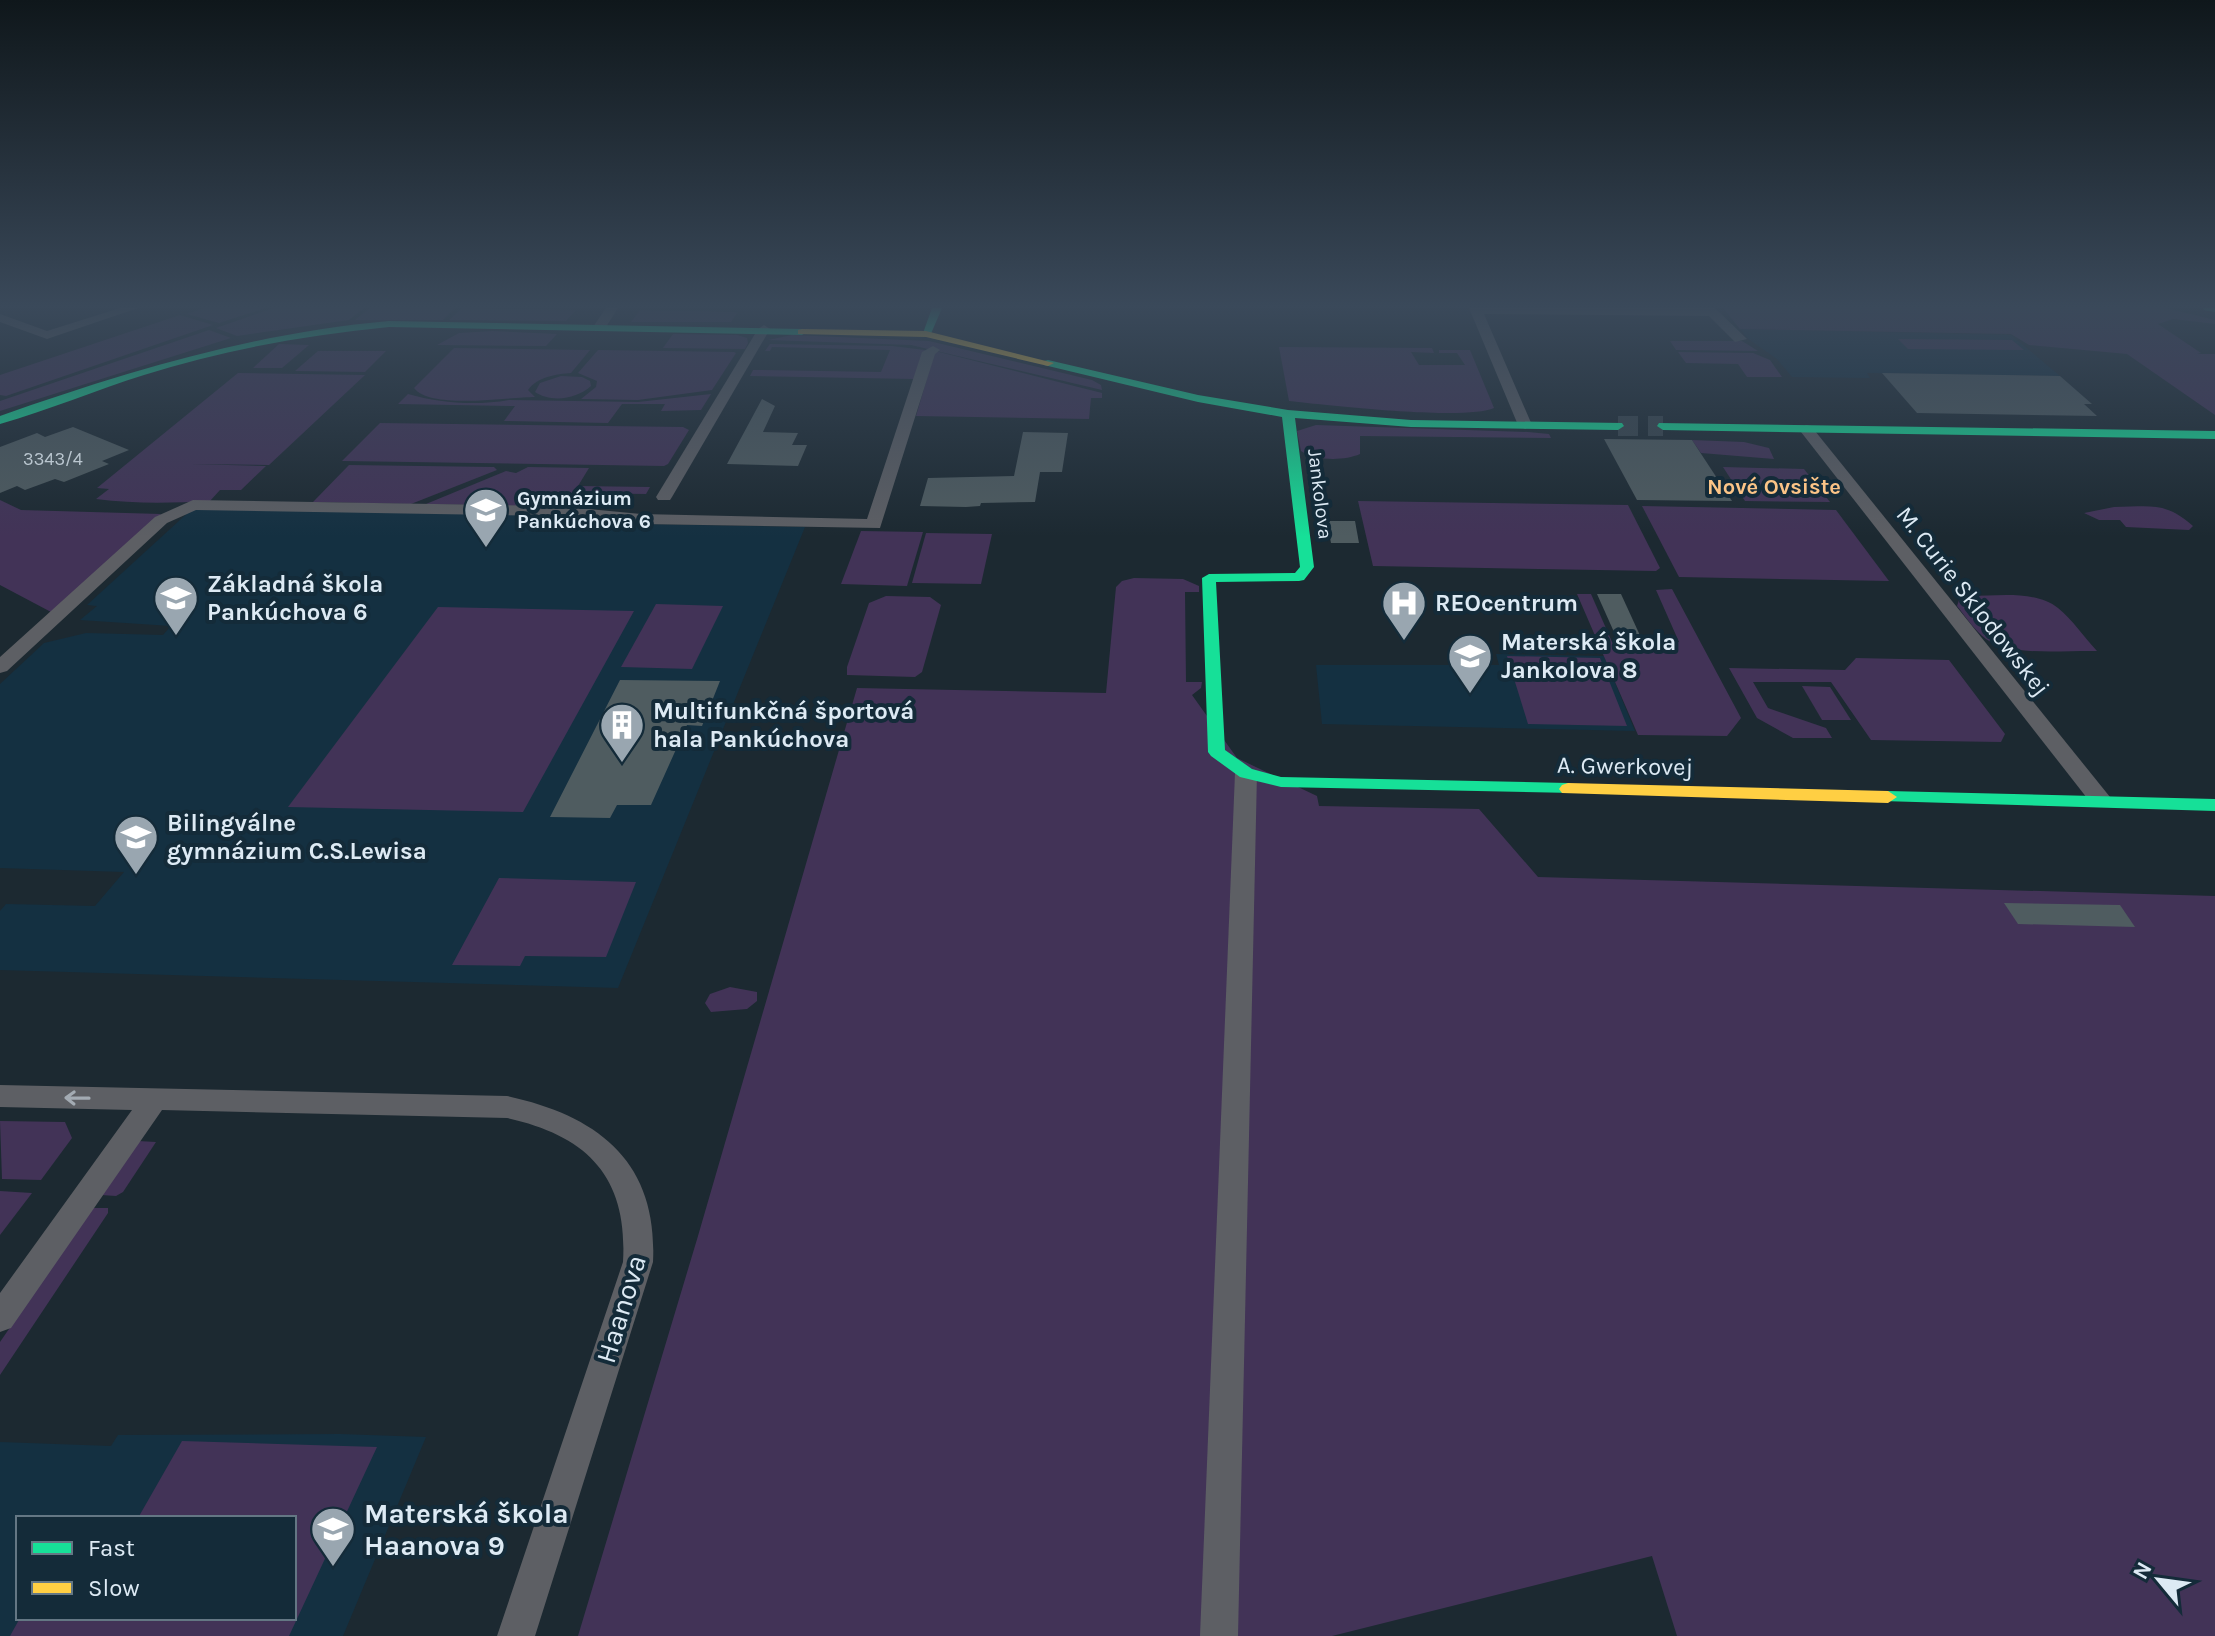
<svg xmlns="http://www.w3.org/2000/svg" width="2215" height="1636" font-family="Karla,sans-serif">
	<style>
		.built { fill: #143041; fill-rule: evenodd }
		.green { fill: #423357 }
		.building { fill: #4f5c60 }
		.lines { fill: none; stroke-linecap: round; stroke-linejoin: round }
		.secondary-tunnel { stroke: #39464e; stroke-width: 20; stroke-dasharray: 20 10; stroke-linecap: butt }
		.street { fill: #5d5f64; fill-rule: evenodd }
		.fast { fill: #16e098; fill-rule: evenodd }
		.slow { fill: #ffcf43; fill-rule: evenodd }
		.oneway { stroke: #a3abb3 }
		.labels { text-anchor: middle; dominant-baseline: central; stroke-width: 8; stroke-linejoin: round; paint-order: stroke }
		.far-number-label { font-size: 18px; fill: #bac6cf }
		.far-street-label { font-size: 20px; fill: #ddeaf4; stroke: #142b39 }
		.far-poi-label { font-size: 20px; font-weight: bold; fill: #ddeaf4; stroke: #142b39; text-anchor: start }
		.far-neighbourhood-label { font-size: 22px; font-weight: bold; fill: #fbc487; stroke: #142b39 }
		.poi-label { font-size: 24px; font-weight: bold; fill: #ddeaf4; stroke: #142b39; text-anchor: start }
		.street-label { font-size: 24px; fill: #ddeaf4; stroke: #142b39 }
		.near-street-label { font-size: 28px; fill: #ddeaf4; stroke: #142b39 }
		.near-poi-label { font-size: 28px; font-weight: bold; fill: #ddeaf4; stroke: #142b39; text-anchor: start }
	</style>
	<rect width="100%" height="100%" fill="#1c2931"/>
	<g class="built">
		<path d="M1740,329L2011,335L2060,376L1867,373L1870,378L1792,377L1777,359L1747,338Z"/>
		<path d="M192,509L530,513V522L805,527L618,988L0,970V911L6,904L95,906L124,872L0,868V684L44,643L86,633L163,635L171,626L80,620L97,606L87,605Z"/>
		<path d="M1496,654L1604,656L1635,731L1322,724L1316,665H1499Z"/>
		<path d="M340,1434L426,1437L343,1636H0V1442L111,1446L118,1435ZM18,1518H294V1618H18Z"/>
	</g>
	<g class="green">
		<path d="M203,308H265L219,323L187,314Z"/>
		<path d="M273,308H364L349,320L237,336L216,328Z"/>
		<path d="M370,308H455L443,320H355Z"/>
		<path d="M462,308L575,310H576L566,321L449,320Z"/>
		<path d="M1723,308H2166L2215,320V324L2173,319L2158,324L2201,353L2197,354H2215V415L2127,354L2029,345L2011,334L1740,329Z"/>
		<path d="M640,310L734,312L737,313L731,322H631Z"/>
		<path d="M180,315L213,325L6,396L0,395V375Z"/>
		<path d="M209,330L231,338L0,411V401Z"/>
		<path d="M492,331L557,334L546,346L437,345L459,333Z"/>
		<path d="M673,334L737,335L747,338L748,343L745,349L663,348Z"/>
		<path d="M792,335L929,341L1092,380L1101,385L1102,390L911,345L768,340Z"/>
		<path d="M1898,339L2012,340L2024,350L1908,349Z"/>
		<path d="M1670,341H1742L1758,351L1676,350Z"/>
		<path d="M279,344L309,345L282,368H253Z"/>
		<path d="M770,344L892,346L925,350L914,379L750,376L753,370H759L881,372L890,350L772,347L770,351H765Z"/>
		<path d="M1279,347L1432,348L1434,353L1411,352L1419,365H1465L1457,353H1439V350H1470L1494,408C1466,421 1326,405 1289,401Z"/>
		<path d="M454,348L588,350H590L571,373C556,374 537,377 528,390L535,397C507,397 431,410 414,388Z"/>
		<path d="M598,350L734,352L736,353L712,390L638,400L581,399L596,387L597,381L578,373Z"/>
		<path d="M318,351H386L365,372L295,371Z"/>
		<path d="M935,351L1102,393V398H1091L1089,419L916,416Z"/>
		<path d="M1678,352L1753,353L1770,360L1782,377H1747L1738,364L1686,363Z"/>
		<path d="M238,373L365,375L269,465L190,464L266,466L241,490H220L210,501C171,503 135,504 96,499L109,489L97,488Z"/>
		<path d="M561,376L582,377L590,381L591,386C577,399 551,403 535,392L540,383Z"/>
		<path d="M408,394C440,403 475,406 509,400L638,402L711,394L701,410L661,411L665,404H622L608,423L504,421L515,406L398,404Z"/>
		<path d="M380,423L683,427L689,430L668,464L664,466L342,461Z"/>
		<path d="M1316,425L1528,432L1549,434L1551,438L1360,436V454C1344,461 1316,461 1301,451L1297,431Z"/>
		<path d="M1692,440L1744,442L1769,448L1774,459L1701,453Z"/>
		<path d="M349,465L494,467L497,470L411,504L313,502Z"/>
		<path d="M528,467L589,468L578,486L650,487L646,494L572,493L561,507L426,504L506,471L516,473Z"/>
		<path d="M1723,467L1804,469L1830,502L1745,501Z"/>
		<path d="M0,500L21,510L161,514L51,612L0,585Z"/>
		<path d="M1358,501L1628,505L1660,568L1656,571L1373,566Z"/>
		<path d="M1642,506L1836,510L1889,581L1679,577Z"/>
		<path d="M2114,507C2150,507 2165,501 2193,526L2189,530L2126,527L2120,520H2099L2084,513Z"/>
		<path d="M861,531L923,532L907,586L841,584Z"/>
		<path d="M926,533L992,534L981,584L912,583Z"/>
		<path d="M1134,578L1183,579L1199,586V592H1185L1186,682H1202L1201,688L1192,695L1237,758L1317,796L1319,806L1479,809L1538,877L2215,896V1636H1677L1652,1556L1332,1636H578L698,1236L857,688L1106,693L1116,587L1122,581Z"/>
		<path d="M1672,589L1741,718L1727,736L1638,735L1577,594H1591L1612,642H1679L1656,590Z"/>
		<path d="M886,596L930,597L941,605L922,672L915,677L847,675V667L869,603Z"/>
		<path d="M1970,596C1996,596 2036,590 2058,608C2072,619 2084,637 2097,651C2067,650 2010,657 1986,639C1975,631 1966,617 1957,606L1959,600Z"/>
		<path d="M656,604L723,606L692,669L621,667Z"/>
		<path d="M438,607L634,611L523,812L288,807Z"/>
		<path d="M1507,656L1600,658L1627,726L1528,724Z"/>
		<path d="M1856,658L1949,660L2005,734L2001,742L1871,740L1831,682H1753L1768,708L1826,728L1832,738H1793L1757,718L1729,668L1845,670Z"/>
		<path d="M1802,686L1830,687L1851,720H1822Z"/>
		<path d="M499,878L636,882L606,957L525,956L520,966L452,965Z"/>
		<path d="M730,987L757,992V1001L747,1009L711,1012L705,1003L710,994Z"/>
		<path d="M0,1121L65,1122L72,1138L41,1180L2,1179Z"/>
		<path d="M138,1141L156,1142L123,1192L116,1196L101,1195Z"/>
		<path d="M0,1191L32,1193L0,1235Z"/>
		<path d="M92,1208H108V1213L0,1375V1342Z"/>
		<path d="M182,1441L377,1447L289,1636H10L20,1618H294V1518H138Z"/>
	</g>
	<g class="building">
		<path d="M1882,373L2060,376L2092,404H2084L2097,416L1917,413Z"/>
		<path d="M762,399L775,406L763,432L798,433L792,445H807L798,466L727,464Z"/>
		<path d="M73,427L129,450L102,461L109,464L64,482L55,479L25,490L17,486L0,493V447L37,433L45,437Z"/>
		<path d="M1023,432L1068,433L1062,472H1040L1035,502L981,503L980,506L966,507L920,506L928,478L1014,476Z"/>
		<path d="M1604,439L1692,440L1732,501L1637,500Z"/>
		<path d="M1327,521H1355L1359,543H1331Z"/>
		<path d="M1597,594H1621L1643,642L1618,641Z"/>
		<path d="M620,680L720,681L702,726L687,725L651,805H617L610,818L550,817Z"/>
		<path d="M2004,903L2120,905L2135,927L2018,924Z"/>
	</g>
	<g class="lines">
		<path class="secondary-tunnel" d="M1618,426H1663"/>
		<g class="street">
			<path d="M120,308H138L47,339L0,322V314L47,331Z"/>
			<path d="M606,308H618L604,330H594L593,327Z"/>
			<path d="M1469,308H1715L1747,339L1735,342L1709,316L1484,314L1532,425L1525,429L1518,425Z"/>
			<path d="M764,325L770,329L672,497L670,500H658L656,497L758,329Z"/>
			<path d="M933,346L940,350L935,354L880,528L641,524L557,516L196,510L167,523L7,671L0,673V657L155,517L193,500L557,506L641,514L867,519L922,352Z"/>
			<path d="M1806,425L1811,426L2110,797L2113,802L2110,807H2094L1801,432L1799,429Z"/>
			<path d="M1246,766L1257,773L1238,1636H1200L1235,773Z"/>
			<path d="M0,1085L507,1096C599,1116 658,1162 653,1262L535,1636H497L623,1262C628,1177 588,1136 507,1118L162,1110L11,1328L0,1332V1293L132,1110L0,1107Z"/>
		</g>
		<g class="fast">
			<path d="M932,308H942L930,336H922Z"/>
			<path d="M2203,308H2215V312L2204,310Z"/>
			<path d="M389,321L802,329L807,332L802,335L389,327C306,335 224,350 144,375C96,390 49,410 0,424V416C128,371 254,333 389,321Z"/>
			<path d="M1048,360L1198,395L1288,410L1411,420L1622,423L1624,426L1618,430L1411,427L1295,418L1314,567L1304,580L1299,581L1216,582L1225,750L1252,769L1281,777L1568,783L1574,785L1577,789L1574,793L1281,787L1240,777L1211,756L1208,752L1202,578L1209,574L1295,573L1300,567L1282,417L1198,402L1044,365V361Z"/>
			<path d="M1659,423L2215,431V439L1663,430L1657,426Z"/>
			<path d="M1888,791L2215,799V811L1882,801L1879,797L1882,793Z"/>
		</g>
		<g class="slow">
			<path d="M802,329L926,331L1054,363L1048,366L926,337L798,334V330Z"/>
			<path d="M1568,783L1888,791L1897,797L1888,803L1562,793L1559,789L1562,785Z"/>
		</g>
	</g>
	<defs><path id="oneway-shaft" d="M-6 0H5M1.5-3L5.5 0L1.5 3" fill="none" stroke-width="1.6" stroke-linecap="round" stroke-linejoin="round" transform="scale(2)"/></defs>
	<use class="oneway" href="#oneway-shaft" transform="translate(77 1098) rotate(-179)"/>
	<linearGradient id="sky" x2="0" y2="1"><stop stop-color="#0f171b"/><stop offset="0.57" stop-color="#3a495a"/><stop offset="1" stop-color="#3a495a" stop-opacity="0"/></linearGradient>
	<rect width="2215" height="537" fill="url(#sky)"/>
	<defs>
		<g id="school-pin" transform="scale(2.3)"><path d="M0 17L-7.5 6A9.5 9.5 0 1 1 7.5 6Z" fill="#99a6b0" stroke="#142b39"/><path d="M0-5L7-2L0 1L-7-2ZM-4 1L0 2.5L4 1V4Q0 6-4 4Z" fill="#fff"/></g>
		<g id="hospital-pin" transform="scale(2.3)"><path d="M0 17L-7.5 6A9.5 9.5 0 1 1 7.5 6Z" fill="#99a6b0" stroke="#142b39"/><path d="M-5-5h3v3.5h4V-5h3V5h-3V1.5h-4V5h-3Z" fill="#fff"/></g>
		<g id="building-pin" transform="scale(2.3)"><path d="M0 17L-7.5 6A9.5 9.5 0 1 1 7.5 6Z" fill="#99a6b0" stroke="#142b39"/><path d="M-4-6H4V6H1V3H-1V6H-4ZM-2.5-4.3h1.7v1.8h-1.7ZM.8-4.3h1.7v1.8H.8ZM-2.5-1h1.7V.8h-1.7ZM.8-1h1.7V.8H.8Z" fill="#fff"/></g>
	</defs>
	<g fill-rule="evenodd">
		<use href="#school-pin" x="486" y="510"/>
		<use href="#school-pin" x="176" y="598"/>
		<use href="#hospital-pin" x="1404" y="603"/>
		<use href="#school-pin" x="1470" y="656"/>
		<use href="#building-pin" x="622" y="725"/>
		<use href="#school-pin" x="136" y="837"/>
		<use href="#school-pin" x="333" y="1529"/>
	</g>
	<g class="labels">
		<g class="far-number-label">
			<text x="53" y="459">3343/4</text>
		</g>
		<g class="far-street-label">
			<text transform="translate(1320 494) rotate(83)">Jankolova</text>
		</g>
		<g class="far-poi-label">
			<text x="517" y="498">Gymnázium<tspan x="517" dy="23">Pankúchova 6</tspan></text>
		</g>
		<g class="far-neighbourhood-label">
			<text x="1774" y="487">Nové Ovsište</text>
		</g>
		<g class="poi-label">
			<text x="207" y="584">Základná škola<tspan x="207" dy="28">Pankúchova 6</tspan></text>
			<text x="1435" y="603">REOcentrum</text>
			<text x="1501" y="642">Materská škola<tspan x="1501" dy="28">Jankolova 8</tspan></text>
			<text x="653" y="711">Multifunkčná športová<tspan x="653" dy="28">hala Pankúchova</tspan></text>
			<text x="167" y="823">Bilingválne<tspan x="167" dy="28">gymnázium C.S.Lewisa</tspan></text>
		</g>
		<g class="street-label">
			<text transform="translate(1973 601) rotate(52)">M. Curie Sklodowskej</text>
			<text transform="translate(1625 766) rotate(1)">A. Gwerkovej</text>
		</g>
		<g class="near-street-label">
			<text transform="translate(621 1309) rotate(-73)">Haanova</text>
		</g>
		<g class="near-poi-label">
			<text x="364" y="1513">Materská škola<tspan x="364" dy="32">Haanova 9</tspan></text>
		</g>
	</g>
	<rect x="16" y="1516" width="280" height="104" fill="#142b39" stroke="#647784" stroke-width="2"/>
	<rect x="32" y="1542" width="40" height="12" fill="#16e098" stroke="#647784" stroke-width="2"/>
	<text x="88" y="1556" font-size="24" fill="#ddeaf4">Fast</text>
	<rect x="32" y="1582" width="40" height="12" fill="#ffcf43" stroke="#647784" stroke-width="2"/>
	<text x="88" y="1596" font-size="24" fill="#ddeaf4">Slow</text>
	<g transform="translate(2159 1580) rotate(299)" stroke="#142b39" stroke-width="6" paint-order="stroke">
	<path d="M0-6L14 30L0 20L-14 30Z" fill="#ddeaf4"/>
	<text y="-12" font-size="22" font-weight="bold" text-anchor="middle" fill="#ddeaf4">N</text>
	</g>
</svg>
